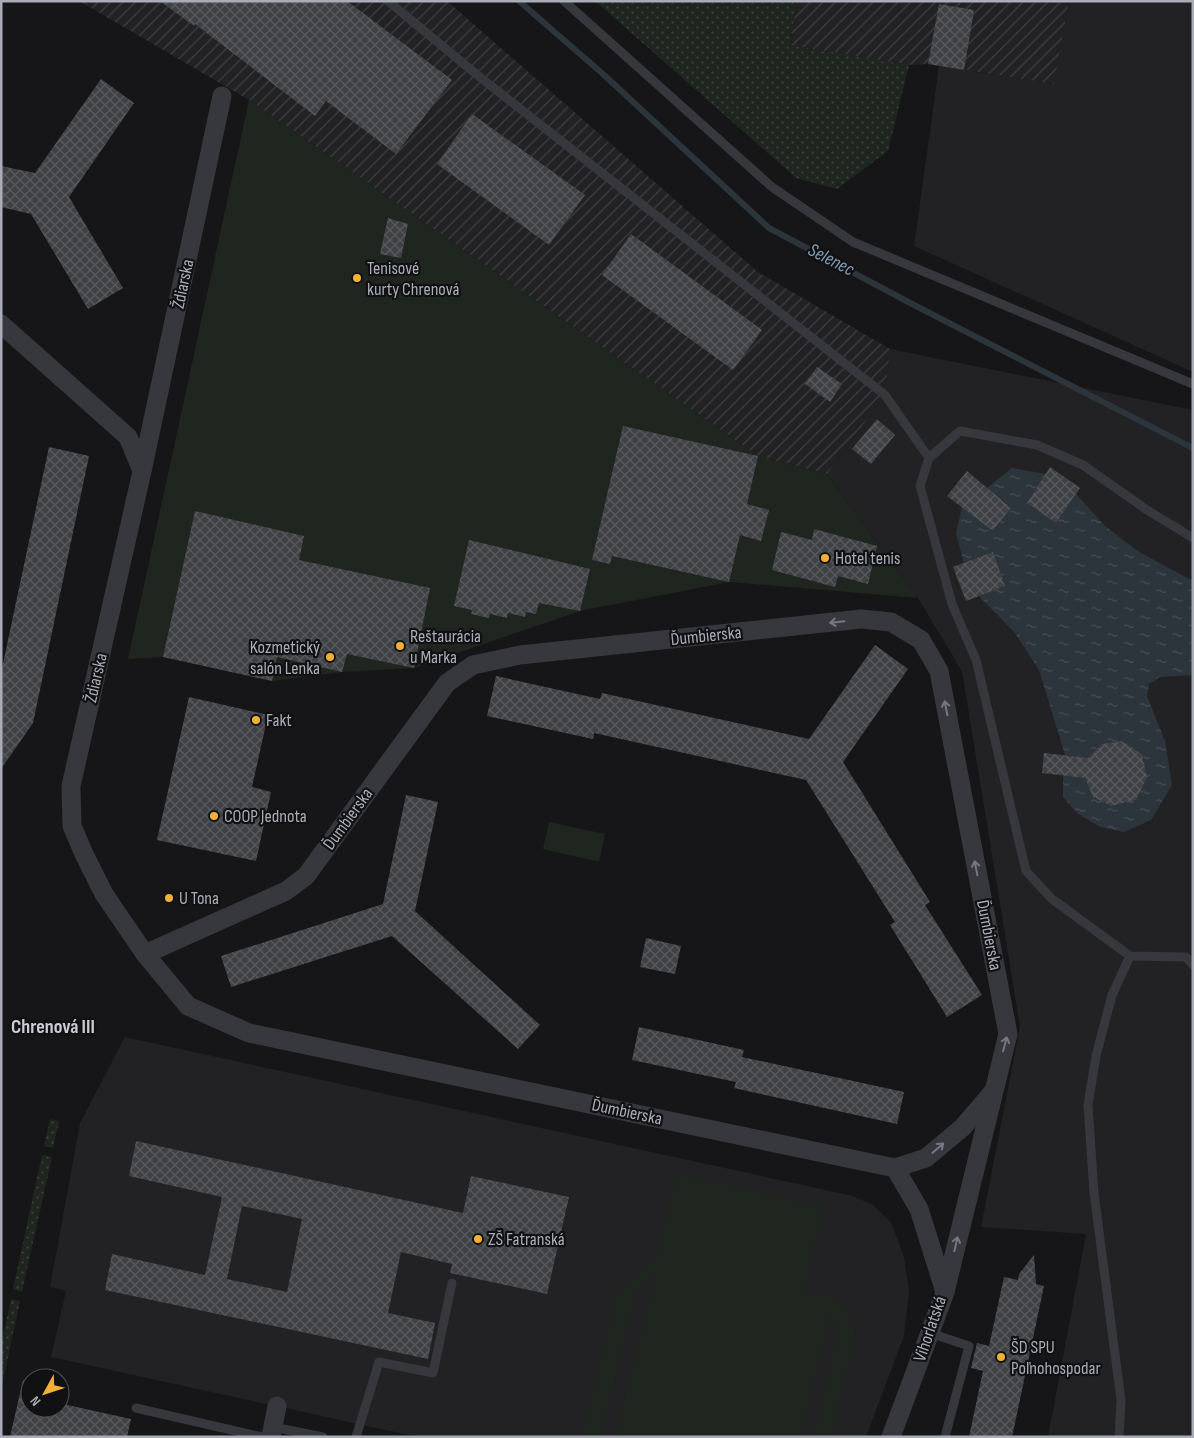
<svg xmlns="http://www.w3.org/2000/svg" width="1194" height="1438" font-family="'Sofia Sans Condensed',sans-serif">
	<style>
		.built { fill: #222225 }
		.industrial { fill: url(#industrial-furrows) }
		.grass { fill: url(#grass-dots) }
		.pitch { fill: #1e261f }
		.water { fill: url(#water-ripples) }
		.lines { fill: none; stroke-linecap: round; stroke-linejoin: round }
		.stream { stroke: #2c353c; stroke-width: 6 }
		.building { fill: url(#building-cross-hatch); fill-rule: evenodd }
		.lane { stroke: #37383d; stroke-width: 9 }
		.street { stroke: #37383d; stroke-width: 19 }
		.oneway { stroke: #757881 }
		.poi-dot { fill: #f2b134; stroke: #111113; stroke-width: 2 }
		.labels { text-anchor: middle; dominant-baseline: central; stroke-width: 4.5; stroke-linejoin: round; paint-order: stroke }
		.poi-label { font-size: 18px; fill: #a8adb8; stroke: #111113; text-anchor: start }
		.street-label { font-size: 18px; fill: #a8adb8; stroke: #111113 }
		.water-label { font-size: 19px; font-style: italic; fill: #7f9bb3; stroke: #111113 }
		.quarter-label { font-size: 20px; font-weight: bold; fill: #c9ccd4; stroke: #111113 }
	</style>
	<defs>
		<pattern id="industrial-furrows" width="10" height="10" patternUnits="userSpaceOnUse" patternTransform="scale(1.25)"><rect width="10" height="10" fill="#222225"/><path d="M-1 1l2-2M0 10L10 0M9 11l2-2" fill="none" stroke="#3f3f43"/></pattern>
		<pattern id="grass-dots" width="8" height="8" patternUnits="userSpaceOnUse" patternTransform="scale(1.25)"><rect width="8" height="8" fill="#1e261f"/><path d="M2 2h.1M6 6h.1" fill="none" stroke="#3c433d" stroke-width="1.8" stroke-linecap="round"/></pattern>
		<pattern id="water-ripples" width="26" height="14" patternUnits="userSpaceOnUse" patternTransform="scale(1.25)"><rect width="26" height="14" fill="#2c353c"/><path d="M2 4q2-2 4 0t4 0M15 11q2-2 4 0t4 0" fill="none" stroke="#485056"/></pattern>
		<pattern id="building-cross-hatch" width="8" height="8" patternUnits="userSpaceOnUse" patternTransform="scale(1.25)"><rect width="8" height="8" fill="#404145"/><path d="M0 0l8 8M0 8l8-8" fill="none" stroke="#595a5e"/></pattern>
	</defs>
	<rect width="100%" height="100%" fill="#161618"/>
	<g class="built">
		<path d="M1069,1H1193V372L914,246L939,66L1054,84Z"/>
		<path d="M890,349L1193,410V1437H1048L1086,1234L981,1227L1020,1027L962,671L918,598L827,474L885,395Z"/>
		<path d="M125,1037L853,1196L873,1205L891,1222L904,1257L909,1291L904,1336L866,1437H418L51,1357L66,1291L50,1287L80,1123Z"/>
	</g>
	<g class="industrial">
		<path d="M79,1H447L758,272L890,349L885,395L827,474L758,456L249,100Z"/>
		<path d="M797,1H1069L1054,84L928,64L908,65L790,45Z"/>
	</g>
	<g class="grass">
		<path d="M595,1H797L790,45L909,65L888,151L837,189L796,178Z"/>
		<path d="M50,1119L59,1121L53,1148L44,1146Z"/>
		<path d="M42,1155L52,1157L22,1292L13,1289Z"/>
		<path d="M11,1299L20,1301L1,1390V1345Z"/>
	</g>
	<g class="pitch">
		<path d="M249,100L758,456L827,474L918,598L729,582L580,611L414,668L342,672L272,681L163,657L128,659Z"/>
		<path d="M549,822L605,834L599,862L543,849Z"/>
		<path d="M677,1174L823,1207L804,1291L839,1299L856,1330L831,1437H814L840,1326L831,1315L799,1437H615L658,1271L638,1286L601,1437H582L616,1295L657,1258Z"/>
	</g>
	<path class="water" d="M1012,468L1046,474L1027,503L1056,523L1076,494L1105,526L1139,552L1193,581V675L1160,677L1149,684L1147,696L1165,741L1172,785L1151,820L1124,832L1100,827L1077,813L1063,797V775L1085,778L1093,797L1111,806L1136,800L1147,777L1142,754L1122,741L1102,744L1088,758L1065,755L1039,670L1015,633L979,596L1005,586L993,553L964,563L956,533L962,507L994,531L1011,508L987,488Z"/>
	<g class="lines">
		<path class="stream" d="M519,1L603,74L769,228L914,305L1193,448"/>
	</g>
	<g class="building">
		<path d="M160,1H347L452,80L396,154L326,101L315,116L195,24L194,26Z"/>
		<path d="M939,4L974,10L964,70L928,64Z"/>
		<path d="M101,79L134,103L69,197L123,288L88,309L31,214L1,207V166L35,173Z"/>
		<path d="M472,114L585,195L549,245L437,164Z"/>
		<path d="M388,218L408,224L401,258L380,254Z"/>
		<path d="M631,234L762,330L733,370L602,275Z"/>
		<path d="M817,367L842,384L830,402L805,384Z"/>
		<path d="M877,419L895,435L871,464L852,449Z"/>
		<path d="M623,426L758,456L747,504L769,510L761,541L740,535L729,582L612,556L610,564L592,560Z"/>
		<path d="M49,447L89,456L33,723L1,769V673Z"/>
		<path d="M1050,467L1080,488L1056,523L1027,503Z"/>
		<path d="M967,471L1011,508L993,531L947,496Z"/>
		<path d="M195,511L304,536L299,560L430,588L414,668L347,654L342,672L277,657L272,681L163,657Z"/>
		<path d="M814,529L877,546L868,584L838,576L835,587L772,570L781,532L812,540Z"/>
		<path d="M469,540L590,569L580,611L539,603L536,614L526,612L525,617L508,613L507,618L490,614L489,618L471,614L472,610L454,606Z"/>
		<path d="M993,552L1005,586L966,601L953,567Z"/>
		<path d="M875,645L908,669L843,762L930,902L925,905L982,995L947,1017L890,925L895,922L806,780L594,733L593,739L487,716L496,676L600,699L602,693L809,739Z"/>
		<path d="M189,697L268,715L252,787L271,792L256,861L157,840Z"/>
		<path d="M1122,741L1142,754L1147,777L1136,800L1111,806L1093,797L1085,778L1042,773L1044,753L1088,758L1102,744Z"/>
		<path d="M406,795L438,802L415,911L540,1025L518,1049L392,936L231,987L221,956L383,904Z"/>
		<path d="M646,938L681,946L675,974L640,967Z"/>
		<path d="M639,1027L744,1050L742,1057L904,1092L897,1124L734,1088L736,1082L632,1060Z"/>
		<path d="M136,1141L463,1213L471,1176L569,1197L547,1294L450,1273L452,1264L401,1252L388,1313L435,1323L428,1359L105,1290L112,1254L205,1275L222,1197L129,1176ZM242,1206L302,1219L287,1292L227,1279Z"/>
		<path d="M1034,1255L1036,1284L1044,1286L1012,1437H969L983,1371L971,1368L977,1343L989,1346L1004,1277L1018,1280L1019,1274Z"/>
		<path d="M23,1380L30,1381V1408H60V1388L66,1389L63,1404L131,1419L127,1437H10Z"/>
	</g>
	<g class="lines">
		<g class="lane">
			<path d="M388,1L481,78L885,395L929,458"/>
			<path d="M564,1L772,187L853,242L1193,384"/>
			<path d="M1193,538L1147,510L1083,465L1037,445L960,431L929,458L920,486L952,604L976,660L1026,871L1052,899L1130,956L1186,957L1193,965"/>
			<path d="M930,1333L969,1346L945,1437"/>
			<path d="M136,1408L262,1437"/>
			<path d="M273,1427L323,1437"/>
			<path d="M356,1437L379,1362L433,1373L452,1283"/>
			<path d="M1119,1437L1121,1400L1094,1193L1088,1105L1096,1056L1112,995L1130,956"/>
		</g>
		<g class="street">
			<path d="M1,324L128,437L142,471L71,786L72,826L84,854L104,894L145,954L188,1006L249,1033L895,1168L926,1158L963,1127L993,1092"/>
			<path d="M142,471L222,96"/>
			<path d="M145,954L286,891L306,876L447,683L473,665L520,655L861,619L891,622L921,640L939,671L1008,1034L945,1292"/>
			<path d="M271,1437L277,1406"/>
			<path d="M891,1437L945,1292L919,1209L895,1168"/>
		</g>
	</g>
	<defs><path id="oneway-shaft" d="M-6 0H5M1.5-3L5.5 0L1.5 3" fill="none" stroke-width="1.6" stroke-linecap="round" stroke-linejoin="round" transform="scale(1.25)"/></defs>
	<g class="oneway">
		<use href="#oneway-shaft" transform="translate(837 622) rotate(174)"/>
		<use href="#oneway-shaft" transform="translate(946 708) rotate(-101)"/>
		<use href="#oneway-shaft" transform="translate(976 868) rotate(-101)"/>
		<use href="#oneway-shaft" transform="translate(1005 1044) rotate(-75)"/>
		<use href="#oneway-shaft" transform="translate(938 1148) rotate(-41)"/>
		<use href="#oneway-shaft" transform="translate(956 1244) rotate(-77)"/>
	</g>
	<g class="poi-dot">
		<circle cx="357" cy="278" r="5"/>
		<circle cx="825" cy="558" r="5"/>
		<circle cx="400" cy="646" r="5"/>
		<circle cx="330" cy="657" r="5"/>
		<circle cx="256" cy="720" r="5"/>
		<circle cx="214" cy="816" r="5"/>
		<circle cx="169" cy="898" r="5"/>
		<circle cx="478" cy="1239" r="5"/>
		<circle cx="1001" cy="1357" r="5"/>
	</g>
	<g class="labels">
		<g class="poi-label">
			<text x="367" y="268">Tenisové<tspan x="367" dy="21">kurty Chrenová</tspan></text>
			<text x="835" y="558">Hotel tenis</text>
			<text x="410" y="636">Reštaurácia<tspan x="410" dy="21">u Marka</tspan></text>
			<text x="320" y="647" text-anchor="end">Kozmetický<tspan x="320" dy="21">salón Lenka</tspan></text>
			<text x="266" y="720">Fakt</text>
			<text x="224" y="816">COOP Jednota</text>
			<text x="179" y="898">U Tona</text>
			<text x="488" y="1239">ZŠ Fatranská</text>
			<text x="1011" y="1347">ŠD SPU<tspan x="1011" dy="21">Poľnohospodar</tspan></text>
		</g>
		<g class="street-label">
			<text transform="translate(183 284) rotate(-78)">Ždiarska</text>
			<text transform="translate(706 636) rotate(-6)">Ďumbierska</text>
			<text transform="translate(96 678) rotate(-77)">Ždiarska</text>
			<text transform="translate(348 819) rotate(-54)">Ďumbierska</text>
			<text transform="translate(989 935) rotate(79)">Ďumbierska</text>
			<text transform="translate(627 1112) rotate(12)">Ďumbierska</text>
			<text transform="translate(930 1329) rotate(-71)">Vihorlatská</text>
		</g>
		<g class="water-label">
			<text transform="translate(831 260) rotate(27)">Selenec</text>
		</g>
		<g class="quarter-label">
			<text x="53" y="1027">Chrenová III</text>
		</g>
	</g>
	<rect width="1194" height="1438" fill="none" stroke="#a8adb8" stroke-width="5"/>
	<g transform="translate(45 1393) rotate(230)"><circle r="24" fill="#111113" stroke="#4d4f55"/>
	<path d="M0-4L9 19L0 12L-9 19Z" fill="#f2b134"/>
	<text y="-8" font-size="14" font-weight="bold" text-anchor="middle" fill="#a8adb8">N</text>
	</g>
</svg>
